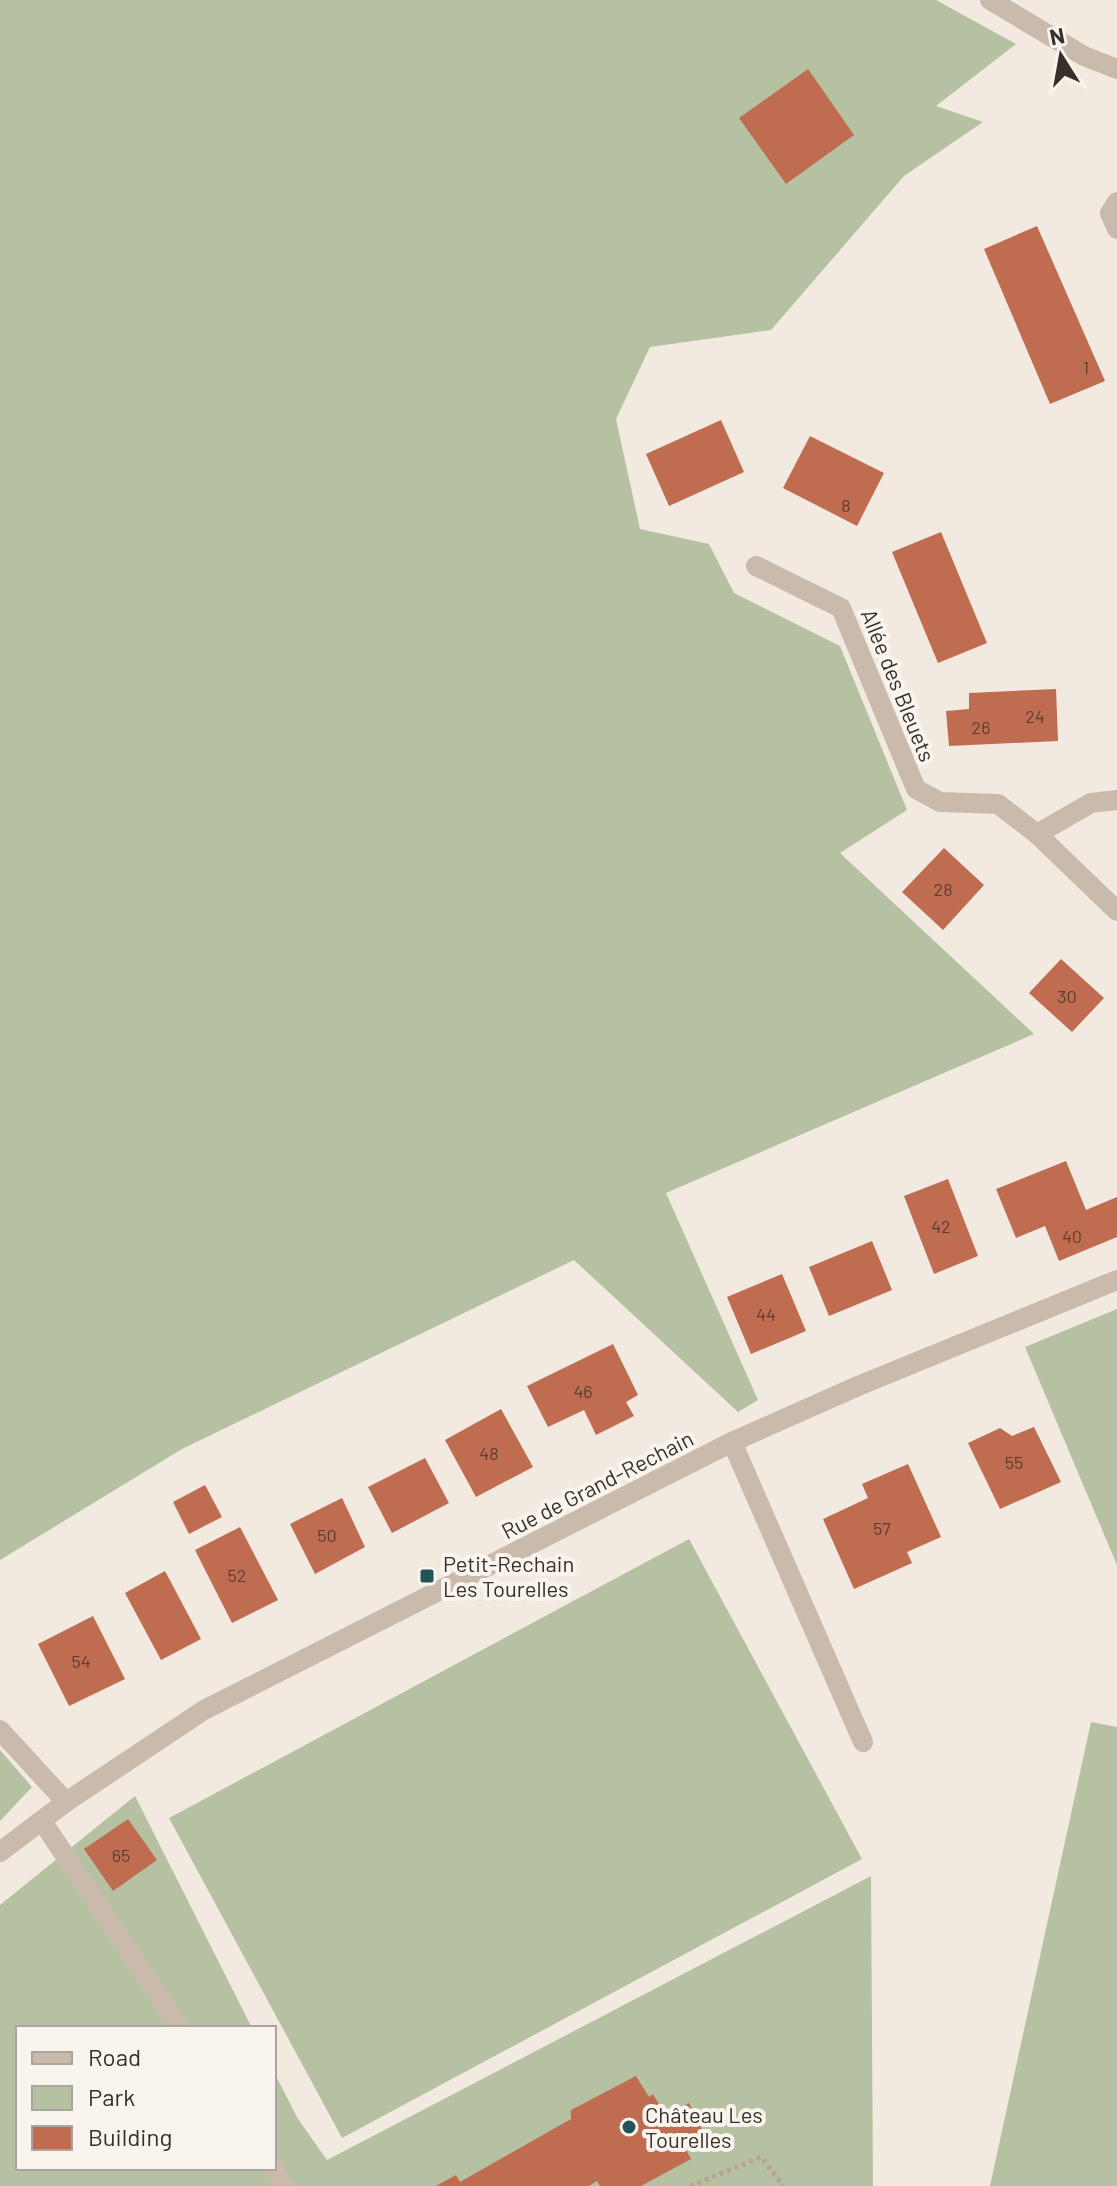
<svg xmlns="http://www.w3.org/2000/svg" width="1117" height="2186" font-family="Barlow,sans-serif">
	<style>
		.green { fill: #b6c1a1 }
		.building { fill: #bf6c51 }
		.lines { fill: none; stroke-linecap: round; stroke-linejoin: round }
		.path { stroke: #b6a496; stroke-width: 5; stroke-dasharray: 4 4; stroke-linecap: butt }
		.minor { stroke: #cabaac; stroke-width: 20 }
		.poi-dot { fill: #225458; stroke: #f9f4ed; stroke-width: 3 }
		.labels { text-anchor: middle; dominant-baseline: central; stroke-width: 8; stroke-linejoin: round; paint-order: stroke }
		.number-label { font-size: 18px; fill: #5a3e34 }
		.street-label { font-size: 22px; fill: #382f2b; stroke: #f9f4ed }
		.poi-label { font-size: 22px; fill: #382f2b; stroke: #f9f4ed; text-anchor: start }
	</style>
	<rect width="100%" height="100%" fill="#f2eae0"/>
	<g class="green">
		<path d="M0,0H936L1016,44L936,106L983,122L904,176L771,330L650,347L616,419L640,529L709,544L734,593L840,646L907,810L840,853L1034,1034L666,1193L758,1400L738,1412L574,1260L182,1449L0,1560Z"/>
		<path d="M1117,1309V1565L1025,1347Z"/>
		<path d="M689,1539L862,1859L342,2138L169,1818Z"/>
		<path d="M1091,1722L1117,1727V2186H990Z"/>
		<path d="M0,1750L32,1787L0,1821Z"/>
		<path d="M135,1796L252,2028H18V2168H274V2072L298,2119L327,2160L871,1876L873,2186H0V1905Z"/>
	</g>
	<g class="building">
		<path d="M808,69L854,135L786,184L739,118Z"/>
		<path d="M1037,226L1105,381L1050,404L984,249Z"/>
		<path d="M721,420L744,472L669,506L646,454Z"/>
		<path d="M810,436L884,473L857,526L783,488Z"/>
		<path d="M941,532L987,643L938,663L892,552Z"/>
		<path d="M1056,689L1058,741L949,746L946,711L969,709V693Z"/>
		<path d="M944,848L984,885L943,930L902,892Z"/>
		<path d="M1061,959L1104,998L1072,1032L1029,993Z"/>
		<path d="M1066,1161L1086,1210L1117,1197V1237L1059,1261L1045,1226L1016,1238L996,1189Z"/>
		<path d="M948,1179L978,1256L934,1274L904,1196Z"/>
		<path d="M872,1241L892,1290L829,1316L809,1267Z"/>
		<path d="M782,1274L806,1331L751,1354L727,1297Z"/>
		<path d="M613,1344L638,1395L626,1402L634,1416L596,1435L584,1410L548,1427L527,1386Z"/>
		<path d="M501,1409L533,1467L476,1497L445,1440Z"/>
		<path d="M1034,1427L1061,1482L1000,1509L968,1443L1000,1428L1012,1436Z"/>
		<path d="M425,1458L449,1503L392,1533L368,1487Z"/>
		<path d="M908,1464L941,1537L907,1552L912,1563L854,1589L823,1519L868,1498L862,1484Z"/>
		<path d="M205,1485L222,1517L189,1534L173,1502Z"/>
		<path d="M342,1498L365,1547L315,1574L290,1524Z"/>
		<path d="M240,1527L278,1600L232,1623L195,1550Z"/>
		<path d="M165,1571L201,1639L161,1660L125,1593Z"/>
		<path d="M93,1616L125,1679L69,1706L38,1644Z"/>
		<path d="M128,1819L157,1860L113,1891L84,1849Z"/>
		<path d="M636,2076L649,2097L653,2094L665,2115L689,2103L705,2136L685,2148L691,2159L641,2186H600L597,2181L589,2186H436L456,2175L460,2182L571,2119V2110Z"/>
	</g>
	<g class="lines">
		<path class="path" d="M690,2186L761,2157L783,2186"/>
		<g class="minor">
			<path d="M990,0L1084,56L1117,69"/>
			<path d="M1117,202L1110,213L1117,229"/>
			<path d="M756,566L841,608L916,789L940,802L998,804L1037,834L1117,911"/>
			<path d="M1037,834L1091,803L1117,800"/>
			<path d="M732,1442L863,1742"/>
			<path d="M0,1730L66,1802"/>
			<path d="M42,1821L180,2028"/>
			<path d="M0,1852L66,1802L204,1710L732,1442L858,1386L1117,1280"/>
			<path d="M273,2168L284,2186"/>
		</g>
	</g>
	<g class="poi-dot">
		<rect x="419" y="1568" width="16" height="16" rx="4"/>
		<circle cx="629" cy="2127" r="8"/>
	</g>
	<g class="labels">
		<g class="number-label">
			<text x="1086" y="367">1</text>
			<text x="846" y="505">8</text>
			<text x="1035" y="716">24</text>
			<text x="981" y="727">26</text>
			<text x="943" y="889">28</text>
			<text x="1067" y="996">30</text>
			<text x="941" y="1226">42</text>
			<text x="1072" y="1236">40</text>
			<text x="766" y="1314">44</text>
			<text x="583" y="1391">46</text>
			<text x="489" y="1453">48</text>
			<text x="1014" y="1462">55</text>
			<text x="882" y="1528">57</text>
			<text x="327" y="1535">50</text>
			<text x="237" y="1575">52</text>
			<text x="81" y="1661">54</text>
			<text x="121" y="1855">65</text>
		</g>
		<g class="street-label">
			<text transform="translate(899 685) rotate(68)">Allée des Bleuets</text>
			<text transform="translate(597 1484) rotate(-27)">Rue de Grand-Rechain</text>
		</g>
		<g class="poi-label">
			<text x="443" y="1563">Petit-Rechain<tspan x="443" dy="25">Les Tourelles</tspan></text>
			<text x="645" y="2114">Château Les<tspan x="645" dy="25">Tourelles</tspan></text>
		</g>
	</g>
	<rect x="16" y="2026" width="260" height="144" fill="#f9f4ed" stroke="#aca59f" stroke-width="2"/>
	<rect x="32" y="2052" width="40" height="12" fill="#cabaac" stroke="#aca59f" stroke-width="2"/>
	<text x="88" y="2066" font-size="24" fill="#382f2b">Road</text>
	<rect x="32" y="2086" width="40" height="24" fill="#b6c1a1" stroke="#aca59f" stroke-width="2"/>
	<text x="88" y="2106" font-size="24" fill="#382f2b">Park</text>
	<rect x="32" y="2126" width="40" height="24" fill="#bf6c51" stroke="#aca59f" stroke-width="2"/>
	<text x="88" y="2146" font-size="24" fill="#382f2b">Building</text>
	<g transform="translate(1061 56) rotate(349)" stroke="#f9f4ed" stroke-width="6" paint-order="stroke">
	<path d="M0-6L14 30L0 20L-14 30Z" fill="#382f2b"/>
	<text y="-12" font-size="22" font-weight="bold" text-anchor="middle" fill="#382f2b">N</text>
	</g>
</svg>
